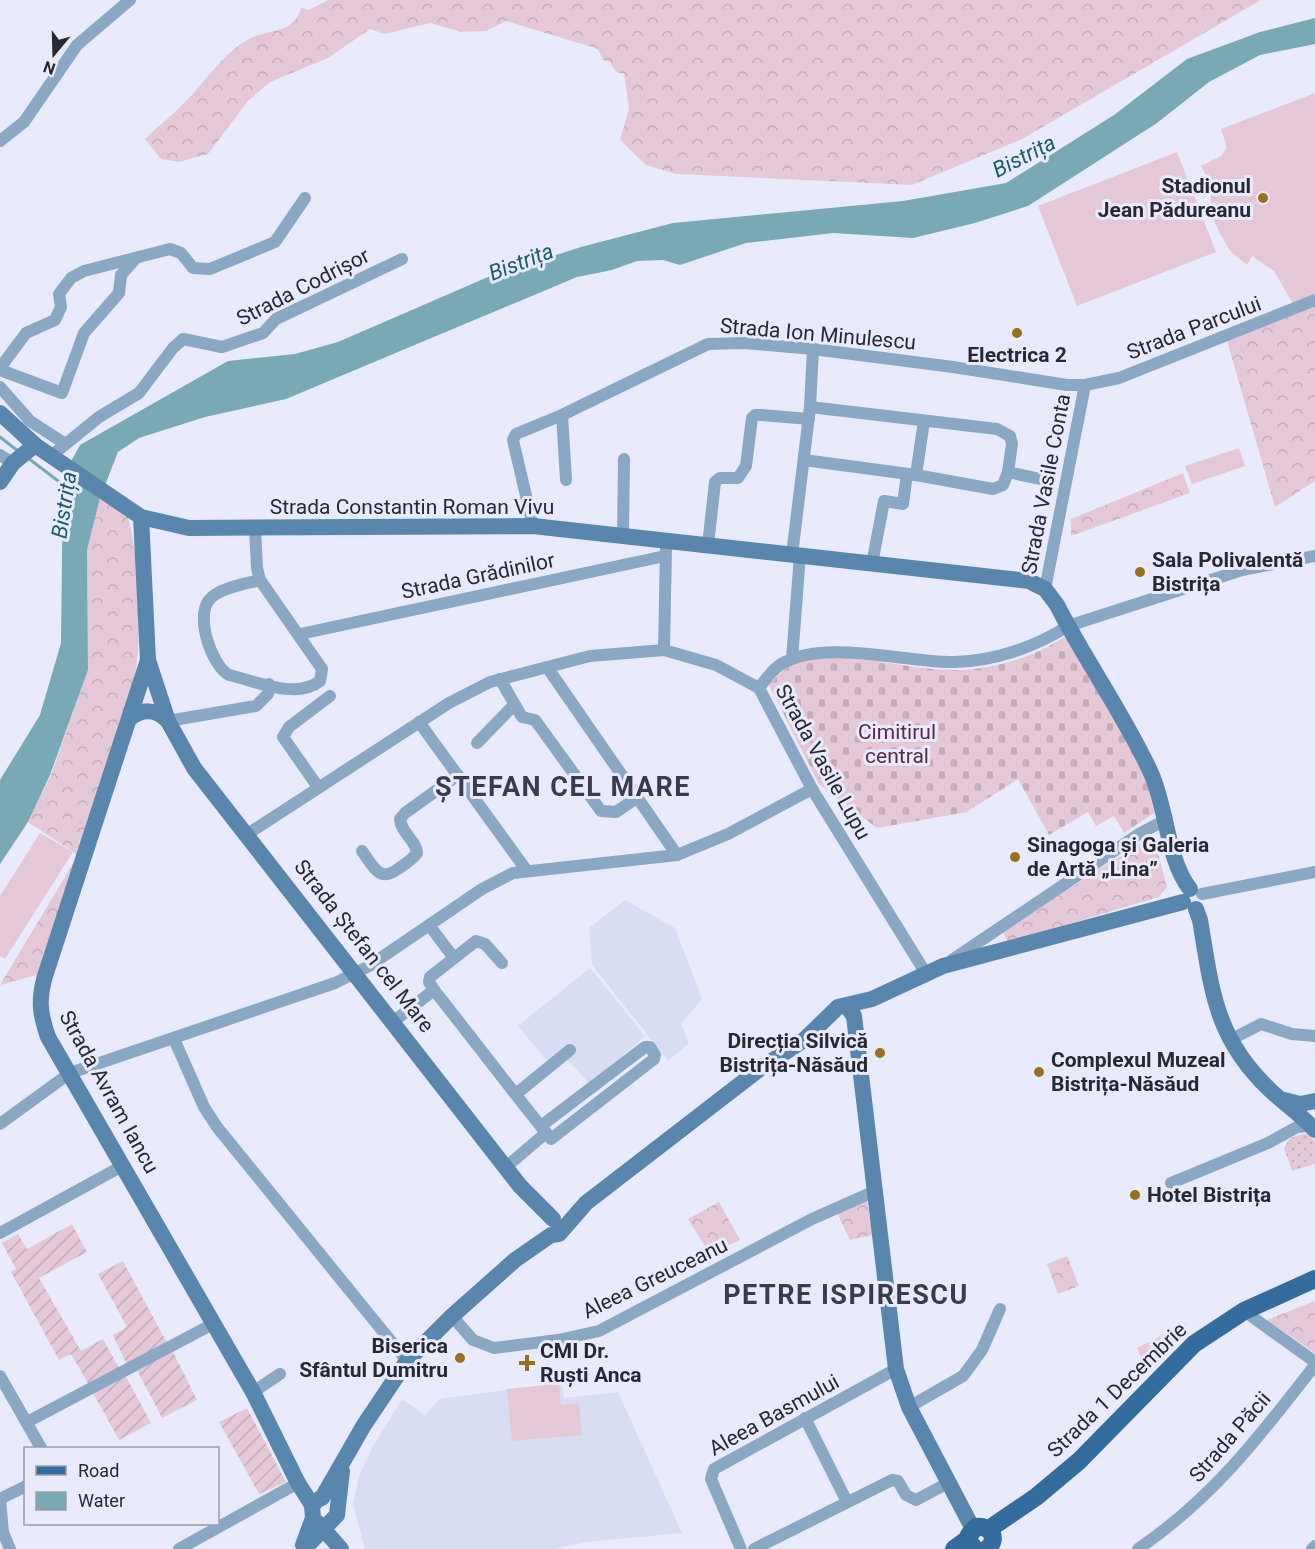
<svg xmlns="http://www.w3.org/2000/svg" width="1315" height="1549" font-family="Roboto,sans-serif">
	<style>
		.built { fill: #d9ddf3 }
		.grass { fill: url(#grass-dots) }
		.forest { fill: url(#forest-crowns) }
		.cemetery { fill: url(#cemetery-stones) }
		.garden { fill: url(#garden-furrows) }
		.pitch { fill: #e5c8d7 }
		.water { fill: #78a9b4 }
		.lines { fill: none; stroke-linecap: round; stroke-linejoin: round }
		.stream { stroke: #78a9b4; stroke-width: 3 }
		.street { stroke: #8aa8c3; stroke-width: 12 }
		.secondary { stroke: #5986ad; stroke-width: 16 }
		.primary { stroke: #346d9d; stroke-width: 18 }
		.poi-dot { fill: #97711b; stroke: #e9ebfd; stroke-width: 2 }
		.labels { text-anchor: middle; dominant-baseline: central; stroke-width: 6; stroke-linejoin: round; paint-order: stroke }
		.poi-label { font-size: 21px; font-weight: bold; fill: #282932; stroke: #e9ebfd; text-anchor: start }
		.street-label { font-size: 21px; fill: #282932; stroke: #e9ebfd }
		.park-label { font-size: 21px; fill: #5b2847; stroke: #e9ebfd }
		.water-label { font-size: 22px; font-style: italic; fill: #1b5d6b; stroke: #e9ebfd }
		.district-label { font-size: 27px; font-weight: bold; letter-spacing: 1.5px; fill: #3a3c4e; stroke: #e9ebfd }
	</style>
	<defs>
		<pattern id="grass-dots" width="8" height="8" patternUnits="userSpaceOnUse" patternTransform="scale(1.5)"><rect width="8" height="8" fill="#e5c8d7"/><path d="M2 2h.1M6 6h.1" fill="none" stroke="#c4acb9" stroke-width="1.8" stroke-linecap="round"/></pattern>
		<pattern id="forest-crowns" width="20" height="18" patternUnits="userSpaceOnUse" patternTransform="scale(1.5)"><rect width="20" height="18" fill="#e5c8d7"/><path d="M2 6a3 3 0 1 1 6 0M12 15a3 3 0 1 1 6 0" fill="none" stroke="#c4acb9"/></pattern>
		<pattern id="cemetery-stones" width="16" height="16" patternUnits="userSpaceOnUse" patternTransform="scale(1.5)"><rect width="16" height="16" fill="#e5c8d7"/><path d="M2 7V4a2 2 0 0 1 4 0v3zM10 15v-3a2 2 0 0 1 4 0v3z" fill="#c4acb9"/></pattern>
		<pattern id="garden-furrows" width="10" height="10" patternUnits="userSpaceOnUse" patternTransform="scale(1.5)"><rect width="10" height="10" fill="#e5c8d7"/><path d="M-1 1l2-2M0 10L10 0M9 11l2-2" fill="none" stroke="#c4acb9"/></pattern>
	</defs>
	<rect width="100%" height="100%" fill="#e9ebfd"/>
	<g class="built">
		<path d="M625,900L675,928L702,999L681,1024L689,1043L668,1061L592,965L589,928Z"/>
		<path d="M590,968L645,1036L590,1084L560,1052L548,1062L518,1026Z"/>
		<path d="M562,1382L564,1398L618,1392L682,1533L586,1542L555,1549H365L353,1504L359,1476L372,1448L402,1399L425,1415L440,1399Z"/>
	</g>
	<path class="grass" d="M1307,1133L1315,1141V1164L1292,1171L1284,1148L1290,1138Z"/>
	<g class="forest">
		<path d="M328,0H1261L1022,139L912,185L676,174L646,165L620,140L629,109L624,74L616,72L610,62L603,60L598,49L506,21L486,31L461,32L430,23L385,34L370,29L328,58L270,82L248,101L208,154L179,162L161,159L145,139C158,126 173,115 186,101C206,81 223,53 249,39C269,28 293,35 301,8L309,10Z"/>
		<path d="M1315,303V481L1275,507L1227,341Z"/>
		<path d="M1183,473L1190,493L1071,536V519Z"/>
		<path d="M100,498L128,517C140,560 142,632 135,676L41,974L0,985L78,855L28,822L51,775L88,670L87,550Z"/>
		<path d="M1154,837L1167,887L1159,897L1008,942L1002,931L1149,838Z"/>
		<path d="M867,1201L873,1235L850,1240L837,1213Z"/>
		<path d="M719,1202L740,1240L710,1254L688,1219Z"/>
		<path d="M1067,1256L1079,1286L1058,1294L1047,1264Z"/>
		<path d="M1315,1301V1353L1267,1320Z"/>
		<path d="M1187,1323L1147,1371L1137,1348Z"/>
	</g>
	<path class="cemetery" d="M1066,636L1118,722L1160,809L1124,833L1114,816L1096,826L1088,812L1049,835L1018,779L967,812L877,828L819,784L769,685C777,677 783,668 794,664C845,646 905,672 958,670C996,669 1034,657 1066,636Z"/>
	<g class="garden">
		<path d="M72,1224L87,1252L39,1278L81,1351L103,1339L119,1368L89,1385L71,1354L59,1360L11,1272L16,1269L2,1243L18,1234L27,1249Z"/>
		<path d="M123,1261L167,1343L127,1365L113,1335L127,1327L98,1274Z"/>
		<path d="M173,1352L197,1400L162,1418L137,1370Z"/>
		<path d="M125,1375L151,1423L119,1440L93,1393Z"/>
		<path d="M247,1408L286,1482L259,1494L219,1422Z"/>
	</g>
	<g class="pitch">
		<path d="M1315,93V295L1293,304L1274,271L1252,256L1247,265L1230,251L1219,232L1210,210L1212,186L1201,166L1221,156L1227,148L1221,129Z"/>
		<path d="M1177,152L1216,252L1077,306L1038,206Z"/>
		<path d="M1239,448L1245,466L1192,484L1185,466Z"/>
		<path d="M40,833L73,852L5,959L0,956V896Z"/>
		<path d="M559,1384L561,1405L579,1403L582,1435L512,1441L507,1389Z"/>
	</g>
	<path class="water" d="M1315,18V44L1260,55L1209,82L1157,123L1028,206L975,223L913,238L833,233L746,243L680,265L663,260L637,261L612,270L577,277L286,399L205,417L139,438L118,452L100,498L87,550L88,670L50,775L28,822L0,864V780L40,715L61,643L63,476L80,445L228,361L295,354L338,342L488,277L581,247L673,223L903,201L1006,183L1114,115L1187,59L1260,32Z"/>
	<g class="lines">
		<g class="stream">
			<path d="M0,437L18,451"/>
			<path d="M28,458L66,487"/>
		</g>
		<g class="street">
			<path d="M0,141L24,122L77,45L130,0"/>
			<path d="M0,368L26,333L55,320L61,307L59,294L71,278L84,271L170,249L181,253L193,268L210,269L275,242L305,198"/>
			<path d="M0,370L62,393L84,333L119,293L121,275L135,259"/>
			<path d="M0,387L30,421L64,443"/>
			<path d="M810,407L997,429L1010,436L1012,444L1008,472L1040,479"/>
			<path d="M562,415L566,480"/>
			<path d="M0,455L13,463"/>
			<path d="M51,456L99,417L139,393L173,348L183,339L222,347L263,333L276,319L402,259"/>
			<path d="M804,460L916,475L993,489L1003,485L1008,472"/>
			<path d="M916,475L924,421"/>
			<path d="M533,526L513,440L516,434L562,415L708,344L744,343L813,349L953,367L1067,385H1085L1119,378L1315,300"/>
			<path d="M255,529L257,568L260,580L322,669L320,681C296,700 256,681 229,675C212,666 195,617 209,600C219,588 245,584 260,580"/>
			<path d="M623,536L624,459"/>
			<path d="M708,545L715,482L720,478H738L746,466L752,418L755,415H761L809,419"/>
			<path d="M792,555L810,407L813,349"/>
			<path d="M872,564L884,501L903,504L907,474"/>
			<path d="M1045,589L1085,385"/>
			<path d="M300,634L665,556"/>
			<path d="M664,650L666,548"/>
			<path d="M792,659L800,555"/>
			<path d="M547,667L677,855"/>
			<path d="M500,679L522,717L535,720L601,811L616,812L635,799"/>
			<path d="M759,688C766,679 772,670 781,664C825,638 906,663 955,662C995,661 1035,647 1068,626L1242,570L1315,556"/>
			<path d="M168,721L256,706L268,694L269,684"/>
			<path d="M419,722L527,871"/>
			<path d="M477,743L514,705"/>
			<path d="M318,787L283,737L289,727L330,696"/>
			<path d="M246,835L449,703L490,682L590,656L664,650L716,665L759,688L812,789L925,972"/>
			<path d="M362,851C373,866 379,883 398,869C405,864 412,860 417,853C416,840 401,833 400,819L405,813L458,775"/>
			<path d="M1202,894L1315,872"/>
			<path d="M429,925L454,958"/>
			<path d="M952,960L1139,834L1167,819"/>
			<path d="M502,963L485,944L476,941L430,977L429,982L434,990C473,1039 511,1090 551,1139L654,1059L655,1055L650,1047H645L541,1126"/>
			<path d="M394,1021L434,990"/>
			<path d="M174,1039L204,1107L217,1127L407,1361"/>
			<path d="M1230,1040L1261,1024L1292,1034L1315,1036"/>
			<path d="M516,1094L570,1050"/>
			<path d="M0,1124L70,1073L335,983L369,966L482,889L513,873L677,855L728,834L812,789"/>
			<path d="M506,1167L546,1133"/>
			<path d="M1171,1183L1268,1143L1297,1127L1307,1126L1315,1130"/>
			<path d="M0,1233L124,1165"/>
			<path d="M452,1316L473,1340L494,1348L558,1340L599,1331L812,1219L873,1192"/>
			<path d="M1251,1316L1315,1362"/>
			<path d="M0,1376L41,1448"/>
			<path d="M253,1392L280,1374"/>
			<path d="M909,1407L963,1376L982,1350L1000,1309"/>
			<path d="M805,1418L847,1502"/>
			<path d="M27,1422L213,1324"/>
			<path d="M0,1499L3,1532L10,1549"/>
			<path d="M0,1499L26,1486"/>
			<path d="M179,1549L298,1483"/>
			<path d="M741,1549L711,1479L714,1469L896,1369"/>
			<path d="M754,1549L892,1480L898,1481L906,1495L916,1500L948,1483"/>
			<path d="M1138,1549C1213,1498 1260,1436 1315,1365"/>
			<path d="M1312,1549L1315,1546"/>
		</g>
		<g class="secondary">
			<path d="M0,413L35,445L141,517L189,528L533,526L1029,581L1045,589L1057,605C1086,662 1124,714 1151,773C1167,808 1167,860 1190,889"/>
			<path d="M0,482L13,463L35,445"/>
			<path d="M141,517L148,660L168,721L194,768L520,1186L553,1219"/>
			<path d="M148,660L45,976C38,1000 40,1014 48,1037L253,1392L298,1483L312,1505"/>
			<path d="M129,719C143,708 156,709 168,721"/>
			<path d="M1196,909L1200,920C1212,991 1215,1038 1270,1090C1285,1104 1301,1115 1315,1130"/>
			<path d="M847,1007L854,1016L896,1369L909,1407L973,1529"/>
			<path d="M1284,1100L1300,1104L1315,1101"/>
			<path d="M322,1498L364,1425L407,1361L452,1316L515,1260L551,1235L559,1234L586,1203L761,1068L804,1040L838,1007L872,999L943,966L1183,902"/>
			<path d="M318,1523L341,1549"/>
			<path d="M303,1545L313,1518L312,1505L319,1499"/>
			<path d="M304,1549L337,1515L342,1471"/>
		</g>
		<g class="primary">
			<path d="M989,1529L1036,1497L1079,1461L1194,1344L1244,1311L1315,1279"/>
			<path d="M954,1549L969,1538"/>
			<path d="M975,1549L970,1543L969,1535L976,1527C991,1525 999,1539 987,1549"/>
		</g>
	</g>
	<g class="poi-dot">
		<circle cx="1263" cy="198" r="6"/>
		<circle cx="1017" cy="333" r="6"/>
		<circle cx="1140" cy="572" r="6"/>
		<circle cx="1015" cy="857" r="6"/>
		<circle cx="880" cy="1053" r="6"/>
		<circle cx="1039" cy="1072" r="6"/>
		<circle cx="1135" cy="1195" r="6"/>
		<circle cx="460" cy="1358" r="6"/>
		<path d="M524 1354h6v6h6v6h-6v6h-6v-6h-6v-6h6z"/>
	</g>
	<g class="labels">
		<g class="poi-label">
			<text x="1251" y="186" text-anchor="end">Stadionul<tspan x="1251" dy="24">Jean Pădureanu</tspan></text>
			<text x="1017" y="355" text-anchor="middle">Electrica 2</text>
			<text x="1152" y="560">Sala Polivalentă<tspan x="1152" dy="24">Bistrița</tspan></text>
			<text x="1027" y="845">Sinagoga și Galeria<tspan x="1027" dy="24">de Artă „Lina”</tspan></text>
			<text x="868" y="1041" text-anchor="end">Direcția Silvică<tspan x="868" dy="24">Bistrița-Năsăud</tspan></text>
			<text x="1051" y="1060">Complexul Muzeal<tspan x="1051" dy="24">Bistrița-Năsăud</tspan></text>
			<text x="1147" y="1195">Hotel Bistrița</text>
			<text x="448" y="1346" text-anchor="end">Biserica<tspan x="448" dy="24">Sfântul Dumitru</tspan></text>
			<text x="540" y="1351">CMI Dr.<tspan x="540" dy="24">Ruști Anca</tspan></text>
		</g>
		<g class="street-label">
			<text transform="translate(303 287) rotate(-27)">Strada Codrișor</text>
			<text transform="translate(1194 328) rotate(-21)">Strada Parcului</text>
			<text transform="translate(818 334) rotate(5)">Strada Ion Minulescu</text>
			<text transform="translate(1046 484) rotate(-79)">Strada Vasile Conta</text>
			<text x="412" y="507">Strada Constantin Roman Vivu</text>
			<text transform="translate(478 576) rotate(-12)">Strada Grădinilor</text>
			<text transform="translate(823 762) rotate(61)">Strada Vasile Lupu</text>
			<text transform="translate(364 946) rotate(52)">Strada Ștefan cel Mare</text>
			<text transform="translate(109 1092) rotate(61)">Strada Avram Iancu</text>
			<text transform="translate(655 1278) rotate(-26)">Aleea Greuceanu</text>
			<text transform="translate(1117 1390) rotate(-44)">Strada 1 Decembrie</text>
			<text transform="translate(774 1415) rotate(-29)">Aleea Basmului</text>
			<text transform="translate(1230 1437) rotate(-49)">Strada Păcii</text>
		</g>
		<g class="park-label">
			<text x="897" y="732">Cimitirul<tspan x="897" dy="24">central</tspan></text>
		</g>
		<g class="water-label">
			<text transform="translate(1024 156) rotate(-27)">Bistrița</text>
			<text transform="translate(521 262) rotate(-21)">Bistrița</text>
			<text transform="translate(64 505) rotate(-81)">Bistrița</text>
		</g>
		<g class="district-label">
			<text x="563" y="787">ȘTEFAN CEL MARE</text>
			<text x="846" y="1295">PETRE ISPIRESCU</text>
		</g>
	</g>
	<rect x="24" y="1447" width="195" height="78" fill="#e9ebfd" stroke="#9c9dac" stroke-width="1.5"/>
	<rect x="36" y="1466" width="30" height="9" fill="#346d9d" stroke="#9c9dac" stroke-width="1.5"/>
	<text x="78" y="1477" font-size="18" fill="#282932">Road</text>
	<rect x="36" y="1492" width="30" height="18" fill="#78a9b4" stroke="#9c9dac" stroke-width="1.5"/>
	<text x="78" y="1507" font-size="18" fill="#282932">Water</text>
	<g transform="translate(54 54) rotate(199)" stroke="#e9ebfd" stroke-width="4.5" paint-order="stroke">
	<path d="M0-4.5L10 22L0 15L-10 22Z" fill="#282932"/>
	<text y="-9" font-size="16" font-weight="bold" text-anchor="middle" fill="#282932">N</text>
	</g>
</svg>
